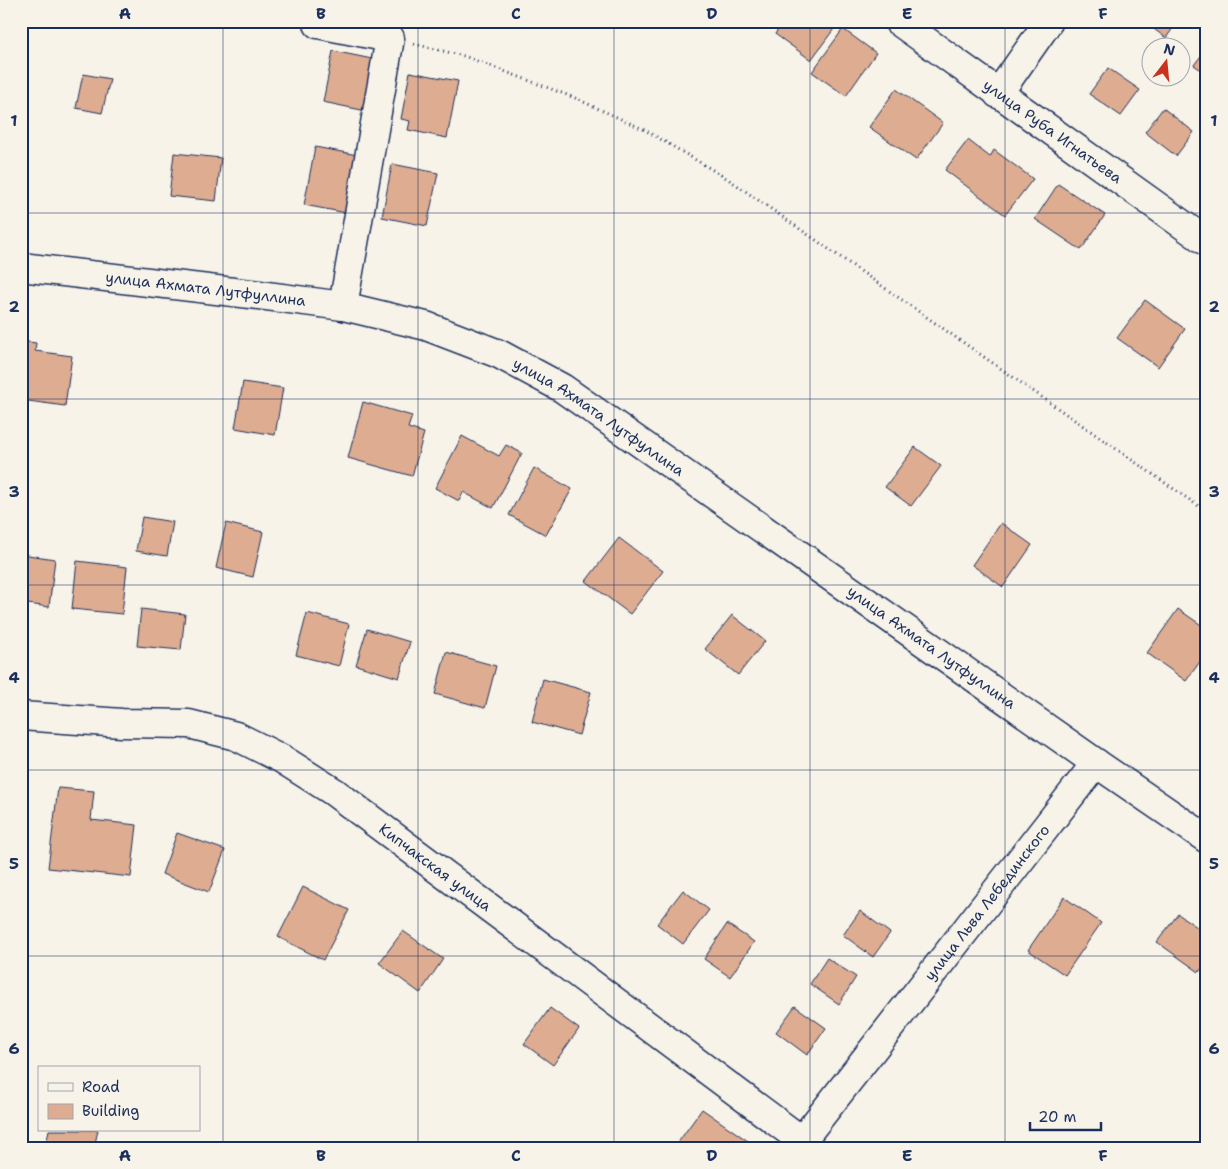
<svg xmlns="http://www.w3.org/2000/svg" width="1228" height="1169" font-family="'Shantell Sans',sans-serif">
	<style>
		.building { fill: #deac90; stroke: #1b2f5e }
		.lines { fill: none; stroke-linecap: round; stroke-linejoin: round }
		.minor-casing { stroke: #1b2f5e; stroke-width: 31 }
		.path { stroke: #1b2f5e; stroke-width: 3; stroke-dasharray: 1 4; stroke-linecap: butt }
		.minor { stroke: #f7f3e8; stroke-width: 28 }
		.grid { fill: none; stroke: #1b2f5e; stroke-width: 1; stroke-opacity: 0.55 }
		.labels { text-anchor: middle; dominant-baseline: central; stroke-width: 5; stroke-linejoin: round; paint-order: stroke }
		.street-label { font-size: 15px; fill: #1b2f5e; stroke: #f7f3e8 }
		.neatline { fill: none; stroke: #1b2f5e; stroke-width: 2 }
		.grid-label { font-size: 16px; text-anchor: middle; font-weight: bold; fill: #1b2f5e }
	</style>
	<rect width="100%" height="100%" fill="#f7f3e8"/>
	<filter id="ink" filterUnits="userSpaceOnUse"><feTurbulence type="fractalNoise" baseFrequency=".02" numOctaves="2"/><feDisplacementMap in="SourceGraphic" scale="10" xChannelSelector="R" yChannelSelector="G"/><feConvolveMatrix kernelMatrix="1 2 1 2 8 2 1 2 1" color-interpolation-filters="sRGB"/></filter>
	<g filter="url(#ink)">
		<g class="building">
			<path d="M784,21H838L839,22L811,60L775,34Z"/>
			<path d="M1143,21H1178L1166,38Z"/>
			<path d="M843,29L876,53L846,96L812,72Z"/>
			<path d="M1207,48V74L1194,65Z"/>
			<path d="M333,51L382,61L371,112L323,102Z"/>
			<path d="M1108,68L1140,90L1121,116L1089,94Z"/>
			<path d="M410,72L458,81L447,138L408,130L410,121L401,119Z"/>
			<path d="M83,74L110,79L102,113L76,108Z"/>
			<path d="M896,89L943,123L916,160L869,127Z"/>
			<path d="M1163,108L1194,132L1176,156L1145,132Z"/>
			<path d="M968,140L990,157L994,150L1033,179L1005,215L945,170Z"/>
			<path d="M315,147L363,156L352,214L304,205Z"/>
			<path d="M174,153L221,158L216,201L169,196Z"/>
			<path d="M392,164L438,173L427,226L382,217Z"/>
			<path d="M1058,184L1105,215L1081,250L1035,219Z"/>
			<path d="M1145,300L1185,329L1158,367L1117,338Z"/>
			<path d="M21,341L36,343L35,351L72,356L65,406L21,400Z"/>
			<path d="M243,382L283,388L275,435L235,428Z"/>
			<path d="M363,402L412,416L408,428L424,433L412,476L348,458Z"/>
			<path d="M462,436L499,456L506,445L522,453L493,508L463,492L459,501L435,488Z"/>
			<path d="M915,447L941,466L911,506L885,487Z"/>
			<path d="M534,468L572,489L546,535L509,515Z"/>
			<path d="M142,517L173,522L167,556L136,551Z"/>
			<path d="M226,523L263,532L253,577L216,568Z"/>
			<path d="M1001,523L1032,545L1003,587L972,565Z"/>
			<path d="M619,538L663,571L630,614L586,581Z"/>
			<path d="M21,554L55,559L49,607L21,603Z"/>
			<path d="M77,561L127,567L122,614L72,609Z"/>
			<path d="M141,609L185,614L181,650L137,646Z"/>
			<path d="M1178,609L1207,629V652L1186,681L1147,653Z"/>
			<path d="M307,613L349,624L339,666L296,655Z"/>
			<path d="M732,615L765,641L738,675L705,649Z"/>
			<path d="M367,629L410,642L399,678L356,665Z"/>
			<path d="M446,652L496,666L485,708L435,694Z"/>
			<path d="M543,679L591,692L579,735L532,722Z"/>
			<path d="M58,788L94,791L91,820L137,825L131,877L48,868Z"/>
			<path d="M177,833L225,850L209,892L162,874Z"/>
			<path d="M303,887L349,910L323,960L278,937Z"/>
			<path d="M683,890L709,910L683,944L657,924Z"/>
			<path d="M1064,897L1101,923L1065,975L1028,950Z"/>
			<path d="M860,911L890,933L873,957L843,935Z"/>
			<path d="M1178,914L1207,934V961L1199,972L1157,942Z"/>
			<path d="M727,924L754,942L730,977L704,959Z"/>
			<path d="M403,931L443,959L420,993L379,963Z"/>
			<path d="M827,958L856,977L839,1004L810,984Z"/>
			<path d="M795,1006L826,1028L807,1055L776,1032Z"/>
			<path d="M550,1008L579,1029L553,1065L524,1044Z"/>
			<path d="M702,1109L758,1148H674Z"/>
			<path d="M49,1130H98L94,1148H45Z"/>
		</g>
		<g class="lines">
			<g class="minor-casing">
				<g id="minor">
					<path id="s1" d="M898,21L1207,242"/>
					<path d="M318,24L390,38L343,306"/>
					<path d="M998,94L1049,21"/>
					<path id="s2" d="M21,267L259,295L343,306L426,326L499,354L562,388L1096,763"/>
					<path id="s3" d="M21,716L122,723L189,724L236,736L282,759L334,792L801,1140"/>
					<path id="s4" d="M796,1148L1096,763L1207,839"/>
				</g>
			</g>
			<path class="path" d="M414,44L464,56L575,98L645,130L728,179L1207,512"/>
			<use href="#minor" class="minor"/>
		</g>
	</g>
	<path class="grid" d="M223,21V1148M418,21V1148M614,21V1148M810,21V1148M1005,21V1148M21,213H1207M21,399H1207M21,585H1207M21,770H1207M21,956H1207"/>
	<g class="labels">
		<g class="street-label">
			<text stroke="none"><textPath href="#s1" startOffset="190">улица Руба Игнатьева</textPath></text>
			<text stroke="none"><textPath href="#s2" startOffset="186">улица Ахмата Лутфуллина</textPath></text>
			<text stroke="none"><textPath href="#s2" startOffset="606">улица Ахмата Лутфуллина</textPath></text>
			<text stroke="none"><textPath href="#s2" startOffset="1011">улица Ахмата Лутфуллина</textPath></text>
			<text stroke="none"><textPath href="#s3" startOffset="456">Кипчакская улица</textPath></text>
			<text stroke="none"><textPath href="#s4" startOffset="311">улица Льва Лебединского</textPath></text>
		</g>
	</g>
	<rect width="1228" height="1169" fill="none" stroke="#f7f3e8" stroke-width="55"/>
	<rect x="38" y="1066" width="162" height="65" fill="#f7f3e8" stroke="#9fa5b1"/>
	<rect x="48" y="1083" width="25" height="8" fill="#f7f3e8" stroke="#9fa5b1"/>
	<text x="82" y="1092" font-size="15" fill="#1b2f5e">Road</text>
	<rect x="48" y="1104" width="25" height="15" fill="#deac90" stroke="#9fa5b1"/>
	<text x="82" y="1116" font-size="15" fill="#1b2f5e">Building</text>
	<g transform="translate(1166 62) rotate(16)"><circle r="24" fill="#f7f3e8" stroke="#9fa5b1"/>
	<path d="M0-4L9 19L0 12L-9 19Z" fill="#c8321e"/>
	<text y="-8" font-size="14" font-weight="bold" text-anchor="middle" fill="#1b2f5e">N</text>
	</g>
	<path d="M1030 1122v8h71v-8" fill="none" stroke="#1b2f5e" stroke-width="2.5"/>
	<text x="1038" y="1122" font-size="15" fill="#1b2f5e" stroke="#f7f3e8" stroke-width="4" paint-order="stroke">20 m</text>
	<rect x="28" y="28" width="1172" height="1114" class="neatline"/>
	<g class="grid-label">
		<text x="125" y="19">A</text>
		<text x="321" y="19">B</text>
		<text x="516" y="19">C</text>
		<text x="712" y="19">D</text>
		<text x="907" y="19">E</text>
		<text x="1103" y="19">F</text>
		<text x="14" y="126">1</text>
		<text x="1214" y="126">1</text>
		<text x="14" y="312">2</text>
		<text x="1214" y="312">2</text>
		<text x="14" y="497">3</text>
		<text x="1214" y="497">3</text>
		<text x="14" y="683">4</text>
		<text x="1214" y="683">4</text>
		<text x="14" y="869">5</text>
		<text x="1214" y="869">5</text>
		<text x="14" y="1054">6</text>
		<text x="1214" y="1054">6</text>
		<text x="125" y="1161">A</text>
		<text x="321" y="1161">B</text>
		<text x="516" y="1161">C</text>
		<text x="712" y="1161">D</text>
		<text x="907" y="1161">E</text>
		<text x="1103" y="1161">F</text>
	</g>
</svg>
